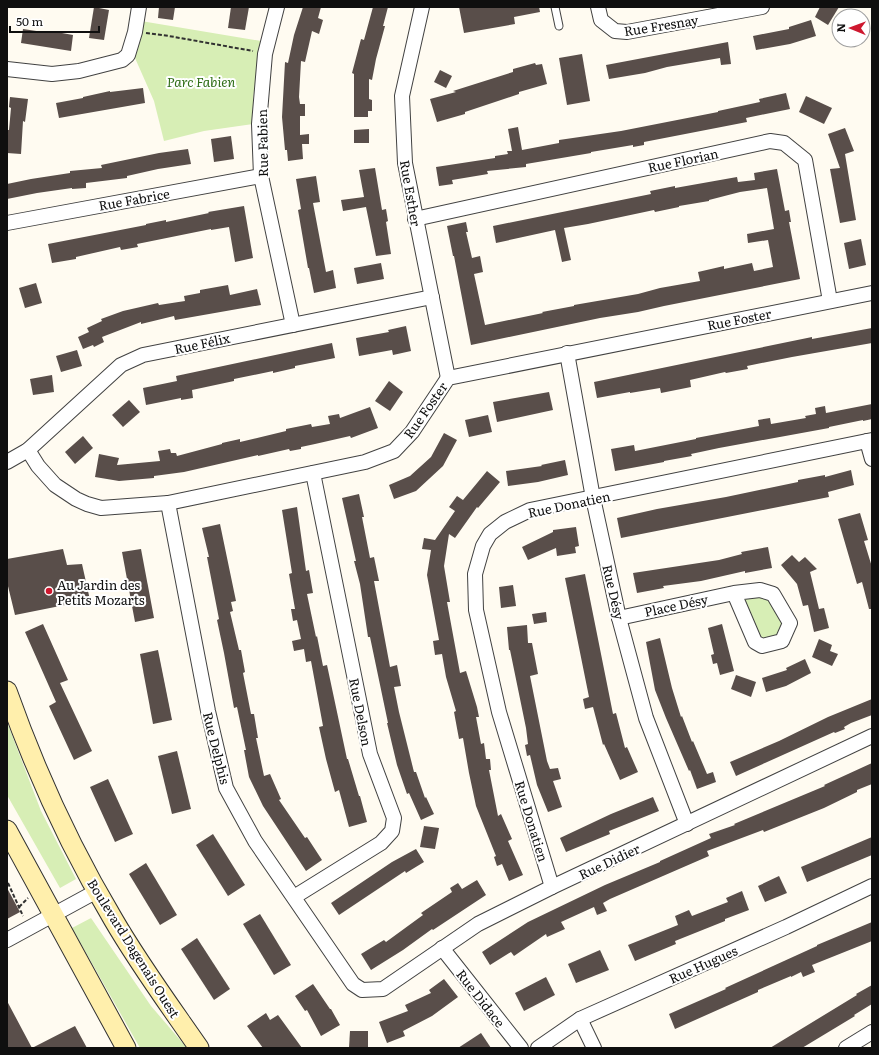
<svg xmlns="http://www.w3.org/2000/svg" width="879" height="1055" font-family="Literata,serif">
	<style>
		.green { fill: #d7eeb5 }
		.building { fill: #594e4a }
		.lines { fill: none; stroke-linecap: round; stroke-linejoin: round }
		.service-casing { stroke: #424242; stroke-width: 9 }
		.minor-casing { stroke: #424242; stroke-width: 16 }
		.secondary-casing { stroke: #313131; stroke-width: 21 }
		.path { stroke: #313131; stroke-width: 2; stroke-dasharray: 4 2; stroke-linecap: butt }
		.service { stroke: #fff; stroke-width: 7 }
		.minor { stroke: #fff; stroke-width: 14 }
		.secondary { stroke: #ffefac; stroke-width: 19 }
		.poi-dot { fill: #ce182f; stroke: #fff; stroke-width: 1.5 }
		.labels { text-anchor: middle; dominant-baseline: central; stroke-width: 4; stroke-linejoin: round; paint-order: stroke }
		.street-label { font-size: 13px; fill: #0f0f0f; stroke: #fff }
		.park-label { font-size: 13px; font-style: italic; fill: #306e18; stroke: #fff }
		.poi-label { font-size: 13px; fill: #0f0f0f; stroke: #fff; text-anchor: start }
	</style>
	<rect width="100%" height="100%" fill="#fffbf1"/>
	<g class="green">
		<path d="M141,21L261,41L253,98V124L204,131L164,141L154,101L135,58Z"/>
		<path d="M760,590L790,623L782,641L762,646L734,593Z"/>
		<path d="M7,722L41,811L76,879L60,888L7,795Z"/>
		<path d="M91,918L151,1006L187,1048H140L72,928Z"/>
	</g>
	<g class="building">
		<path d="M94,7L109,10L104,40L89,38Z"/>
		<path d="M159,7H175L173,20L158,18Z"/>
		<path d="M231,7H249L245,30L228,28Z"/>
		<path d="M303,7H321L318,18L323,20L319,34L312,31L305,62L301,61L299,97L300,104H305V116H300V135L309,134V144H302L303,159L288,161L287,150H285L282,117L285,62L288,63L294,35Z"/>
		<path d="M373,7H388L383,26H385L376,59L372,80L369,79V99L372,100V111H368V117H354V74L352,73L361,39L364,40Z"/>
		<path d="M459,7H539L540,12L514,17L515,24L464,33Z"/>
		<path d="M820,7H839L828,25L815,17Z"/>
		<path d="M811,20L816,36L790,44L756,50L753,36L789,29V27Z"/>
		<path d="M23,29L50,33L51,31L73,35L71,51L21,43Z"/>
		<path d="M728,42L731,64L721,65L720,58L667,67L645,73L609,79L606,65Z"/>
		<path d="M582,54L590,101L567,105L559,58Z"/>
		<path d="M535,63L536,65L542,64L547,84L519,92V94L465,112V114L437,122L430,99L456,92L453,91L513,72V69Z"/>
		<path d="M440,70L452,76L446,88L434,82Z"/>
		<path d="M143,88L145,103L59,118L56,103L83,98V97L110,91V92Z"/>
		<path d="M786,93L790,109L746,118L747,122L644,142V145L633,147V145L591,152V153L526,164V167L487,171L488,174L452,180L453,184L439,186L436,167L495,158V156L508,154L507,151H512L508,129L518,127L522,150L559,143V140L621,131L718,112V111L760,102L759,99Z"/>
		<path d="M806,96L832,108L824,124L799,112Z"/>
		<path d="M10,97L28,99L25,122L23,121L21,154L7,153L8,130H9L11,108L9,107Z"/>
		<path d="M845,128L854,151L845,154L856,220L840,223L830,169L840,168L828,134Z"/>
		<path d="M369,129V143H354V130Z"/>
		<path d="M231,136L234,159L214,162L211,139Z"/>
		<path d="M188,149L191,164L158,169L127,176V178L86,183V188L72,189V188L37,193L7,199V184L31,179L70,173V171L102,168L101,165L159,153Z"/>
		<path d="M375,168L382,210L386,209L388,221L386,222L391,254L376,256L366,207L343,211L341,200L364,197L359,170Z"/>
		<path d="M777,169L785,211L789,210L791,222H789L800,279L664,306L638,312L600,318L471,345L454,256H453L447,226L466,222L468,232H466L472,258L480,256L483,272L474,274L485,325L543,313L542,312L574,306V305L638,294L660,288L700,281L698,272L724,266V269L752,263L754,271L773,267L768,240L748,243L747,234L774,229L767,188L740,192L709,200V201L679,206V207L655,212L654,210L588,224L564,228L571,260L562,262L555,230L496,243L493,226L651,194L650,191L675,186V188L737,177L738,182L755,180L754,173Z"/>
		<path d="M316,176L320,202L313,203L326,272L333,270L336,288L314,293L309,268H308L298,210L301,209L296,179Z"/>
		<path d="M244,206L253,258L235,262L229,227L211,230V229L137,244L138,247L121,250L120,247L76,257V259L52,263L48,244L146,225V224L166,220V222L209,213L208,212Z"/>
		<path d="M861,239L866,265L849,269L844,243Z"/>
		<path d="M381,263L384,279L357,284L354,268Z"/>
		<path d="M36,283L42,303L25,308L19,288Z"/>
		<path d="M228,285L230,295L257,289L261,305L175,320L174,316L141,324V322L102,337L104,342L94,347L93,345L83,349L78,337L89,332L87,328L102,321L101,319L123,311L158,303L159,305L185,301L184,296L200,293V290Z"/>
		<path d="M406,326L411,351L393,355L392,350L359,356L356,338L389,332L388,330Z"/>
		<path d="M872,328V343L792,357L747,366L748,369L726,373L725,372L690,380L691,387L661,393L660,388L630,393V392L597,398L594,382L812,337V339Z"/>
		<path d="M332,343L335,358L295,366V368L273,373V371L234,379V381L192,390L193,398L181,400V398L146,405L143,388L177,381L176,376Z"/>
		<path d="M77,350L82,366L61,372L56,356Z"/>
		<path d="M52,375L54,392L33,395L30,379Z"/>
		<path d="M389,381L403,392L390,411L375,401Z"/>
		<path d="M549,392L553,410L497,422L493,402Z"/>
		<path d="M129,400L140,412L123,427L112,415Z"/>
		<path d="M872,404V419L863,421V420L829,427V428L719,448L691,454L692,456L664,461V462L615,471L611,449L634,445L635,451L696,439V438L759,426L758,420L770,418L771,424L806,418L805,416L816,414L815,408L825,406L826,413Z"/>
		<path d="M370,407L378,428L351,438L350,436L315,444L301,447V449L290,451L289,449L258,456V455L184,472L154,476V478L119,481L95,477L99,454L119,458L117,465L160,461L158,451L170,449L171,453H176L177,456L222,444V443L240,439V442L286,431V429L311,424L312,427L330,424L328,416L339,414L340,418Z"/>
		<path d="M488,415L492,432L469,437L465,420Z"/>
		<path d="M444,433L457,440L443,466L416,491L394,499L389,485L410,476L431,457Z"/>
		<path d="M83,436L93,448L75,464L65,452Z"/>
		<path d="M565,460L568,475L538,482L508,486L506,471L542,466L541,465Z"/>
		<path d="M851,470L854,485L828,492L829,497L621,538L617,518L657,509L726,497L798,482V480L825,475V477Z"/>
		<path d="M487,471L500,482L478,508L477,507L455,538L449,534L444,566L450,602H447L460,673L466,671L477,707L479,717H476L481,744L484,743L486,759H490L491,770H489L498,816L501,814L512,839L508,841L523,875L509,881L502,864L497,866L494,857L496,856L476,806L469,773L463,738L459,739L454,712L456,711L446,677L442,654L435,655L433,641L439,640L427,575L431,550L422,549L424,538L435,540L455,511L449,507L457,496L463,500Z"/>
		<path d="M359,494L364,517H362L370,558L374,557L379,581H374L390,667L397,665L401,686L394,687L399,712L414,772H416L425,798L426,797L434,814L421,820L409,793L407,794L397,765L387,723H388L370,637H368L360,584L354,561H356L342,498Z"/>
		<path d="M297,507L306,571L309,570L313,593L307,594L316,637L317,636L323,666L327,665L347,759H348L359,796H360L367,822L349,827L339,790L335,792L326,759L319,727L323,726L311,661L306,662L304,649L294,651L292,641L301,639L297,620L293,621L291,609H295L289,574L292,573L282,510Z"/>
		<path d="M860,513L868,540L864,541L872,567V609H869L862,582L857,584L838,519Z"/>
		<path d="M220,524L236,601L231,602L233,611L230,612L239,650H241L245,672L243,673L251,714H254L258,738H256L264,776L270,774L281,799L279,800L305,838L307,837L322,860L306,871L263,806L249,777L244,750H246L237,707L234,708L224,653L217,620L219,619L207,557H209L202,528Z"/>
		<path d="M576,527L579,546L575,547L576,553L557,556L556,548L528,560L522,547L553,532V530Z"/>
		<path d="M768,547L772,568L745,573V571L701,581L663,586L664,588L637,593L633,573L719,560L742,554L741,552Z"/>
		<path d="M63,549L67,565L82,564L90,600L15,615L7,582V559Z"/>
		<path d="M141,549L154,618L135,622L122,552Z"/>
		<path d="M792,555L799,562L805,557L817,569L810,572L819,609L824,608L829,628L814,632L808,605L803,606L797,584L781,565Z"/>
		<path d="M585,574L613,714L616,713L625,748L627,747L638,772L620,780L604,744L603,745L593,707L585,709L583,699L589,697L565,578Z"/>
		<path d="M513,585L516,606L501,608L499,587Z"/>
		<path d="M546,612L547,622L534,624L532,614Z"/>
		<path d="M43,624L68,680L60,683L92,751L74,760L49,706L56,702L25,632Z"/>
		<path d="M722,624L734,671L720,675L717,663L713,664L711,655L714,654L708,628Z"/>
		<path d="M527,625L528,643H532L538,674L530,676L547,761L550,769L558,768L561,779L553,781L562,807L548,812L537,785L530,755L527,756L525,745L528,744L526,728L510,650H509L507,627Z"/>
		<path d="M660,638L672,688L681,717L682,716L692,742L693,741L707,774L713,772L716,782L697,789L690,770L689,771L666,718L655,690L646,642Z"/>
		<path d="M819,639L832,645L830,651L838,654L832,666L812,657Z"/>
		<path d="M158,650L172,720L153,724L140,654Z"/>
		<path d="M805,659L811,673L786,686L766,692L762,678L787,670L786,668Z"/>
		<path d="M736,675L756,682L751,697L731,689Z"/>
		<path d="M872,699V715L851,723L844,727L845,729L835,733L834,732L736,776L730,762L779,741L828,717Z"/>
		<path d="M177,751L191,809L172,814L158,756Z"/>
		<path d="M872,763V784L857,790V792L824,808L764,832L763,830L707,851L709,856L610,899L603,903L607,911L597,915L594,907L561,922L565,929L547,937L546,934L514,956L511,952L490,965L482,952L528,922L605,885L660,862V861L711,838L709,834L735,825L734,824L825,786L824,785Z"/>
		<path d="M108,779L133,834L115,842L90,787Z"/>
		<path d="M653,797L659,811L609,831L610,834L566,852L560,838L611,814Z"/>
		<path d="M424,826L439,828L435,849L420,847Z"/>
		<path d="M213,834L245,885L228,896L196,845Z"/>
		<path d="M872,837V855L807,882L801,867Z"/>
		<path d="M416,849L424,862L406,873L405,871L339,915L331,903L392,862Z"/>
		<path d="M146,863L177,915L160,925L129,874Z"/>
		<path d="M779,876L787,893L765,902L758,886Z"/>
		<path d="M477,880L486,895L433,930L432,929L403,950L371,970L361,954L384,940L386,942L423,915L421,913L452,892L450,888L458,883L462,889Z"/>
		<path d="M7,888L20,912L7,919Z"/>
		<path d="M742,891L749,910L725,919V921L675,941L676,944L635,961L628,945L678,925L675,916L689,910L692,916L728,902L726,898Z"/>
		<path d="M260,914L291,965L274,975L243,924Z"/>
		<path d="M872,922V941L812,965L815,972L803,977L801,972L791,977V976L758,990V992L675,1029L669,1014L726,989L725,988L817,946V945Z"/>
		<path d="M197,938L230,989L214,1000L181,949Z"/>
		<path d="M600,950L609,970L576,983L568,964Z"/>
		<path d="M546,977L555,995L524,1011L515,993Z"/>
		<path d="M444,979L458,997L432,1016L403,1031L405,1036L387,1043L379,1022L408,1011L405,1005L431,993L429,990Z"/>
		<path d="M313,984L330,1009H331L340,1025L321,1036L307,1010L305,1011L295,996Z"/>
		<path d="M872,985V1004L854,1015L855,1016L802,1048H770L857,995L856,994Z"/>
		<path d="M7,1001L32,1048L75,1026L87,1048H7Z"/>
		<path d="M266,1013L270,1020L278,1015L302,1048H263L247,1026Z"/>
		<path d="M350,1031H368V1048H349Z"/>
		<path d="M481,1033L491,1048H458Z"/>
	</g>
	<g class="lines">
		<g class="service-casing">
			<path id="service" d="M555,7L559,26"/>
		</g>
		<g class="minor-casing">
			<g id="minor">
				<path d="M277,7L265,54L259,124L261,176L293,325"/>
				<path d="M422,7L402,96L405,163L448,378"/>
				<path d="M598,7L601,20L615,31L627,32L762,7"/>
				<path d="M7,69L52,74L79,71L122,60L128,55L135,32L139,7"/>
				<path d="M415,219L770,141L784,143L805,160L830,301"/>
				<path d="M7,223L261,176"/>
				<path d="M567,353L593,498L619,618L646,718L687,824"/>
				<path d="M867,441L872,459"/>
				<path d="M28,450L38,466L55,485L76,499L87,504L101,508L168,503L365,462L394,451L412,432L448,378L872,293"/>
				<path d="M7,462L28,450L121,365L143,355L432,297"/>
				<path d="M168,503L208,711L226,788L255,841L353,984L362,990L383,989L478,924L552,887L872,736"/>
				<path d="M619,618L734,593L760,590L773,594L790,623L782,641L762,646L755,642L734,593"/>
				<path d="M552,887L499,712L476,610L475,574L483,546L490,534L505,522L530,510L872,440"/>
				<path d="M294,897L381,843L392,831L394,818L370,754L313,473"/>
				<path d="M7,940L97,891"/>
				<path d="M442,948L521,1048"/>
				<path d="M580,1019L594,1048"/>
				<path d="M538,1048L580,1019L786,927L872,886"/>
				<path d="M846,1048L872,1032"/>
			</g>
		</g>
		<g class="secondary-casing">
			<g id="secondary">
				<path d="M7,691C35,770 70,847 113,919C139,964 170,1006 199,1048"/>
				<path d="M7,830L126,1048"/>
			</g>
		</g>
		<g class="path">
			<path d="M146,33L169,36L253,51"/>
			<path d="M8,883L23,916"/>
			<path d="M19,907L28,898"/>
		</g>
		<use href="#service" class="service"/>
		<use href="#minor" class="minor"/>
		<use href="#secondary" class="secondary"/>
	</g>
	<circle class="poi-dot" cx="49" cy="591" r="4"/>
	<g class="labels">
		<g class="street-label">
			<text transform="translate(661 25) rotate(-9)">Rue Fresnay</text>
			<text transform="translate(262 143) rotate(-91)">Rue Fabien</text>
			<text transform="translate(683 160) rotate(-12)">Rue Florian</text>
			<text transform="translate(411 193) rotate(80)">Rue Esther</text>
			<text transform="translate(134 199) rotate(-10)">Rue Fabrice</text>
			<text transform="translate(739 319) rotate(-11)">Rue Foster</text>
			<text transform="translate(202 343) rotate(-12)">Rue Félix</text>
			<text transform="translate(425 410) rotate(-55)">Rue Foster</text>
			<text transform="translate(569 504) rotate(-12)">Rue Donatien</text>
			<text transform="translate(614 592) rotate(77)">Rue Désy</text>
			<text transform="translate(676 605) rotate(-12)">Place Désy</text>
			<text transform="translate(361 712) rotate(79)">Rue Delson</text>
			<text transform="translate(217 748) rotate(76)">Rue Delphis</text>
			<text transform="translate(532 821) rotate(73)">Rue Donatien</text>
			<text transform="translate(609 861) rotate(-25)">Rue Didier</text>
			<text transform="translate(134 948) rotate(58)">Boulevard Dagenais Ouest</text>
			<text transform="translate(703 964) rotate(-24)">Rue Hugues</text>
			<text transform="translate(481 998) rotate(52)">Rue Didace</text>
		</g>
		<g class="park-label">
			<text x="201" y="81">Parc Fabien</text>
		</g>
		<g class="poi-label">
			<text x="57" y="584">Au Jardin des<tspan x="57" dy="15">Petits Mozarts</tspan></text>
		</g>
	</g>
	<rect width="879" height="1055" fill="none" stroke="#0f0f0f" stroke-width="16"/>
	<g transform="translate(851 28) rotate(271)"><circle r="19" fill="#ffffff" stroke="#9f9f9f"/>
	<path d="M0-3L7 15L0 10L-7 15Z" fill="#ce182f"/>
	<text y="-6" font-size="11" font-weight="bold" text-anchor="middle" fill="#0f0f0f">N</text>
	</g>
	<path d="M10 26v6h89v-6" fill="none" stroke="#0f0f0f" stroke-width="2"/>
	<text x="16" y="26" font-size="12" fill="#0f0f0f" stroke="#ffffff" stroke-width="3" paint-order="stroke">50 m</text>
</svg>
